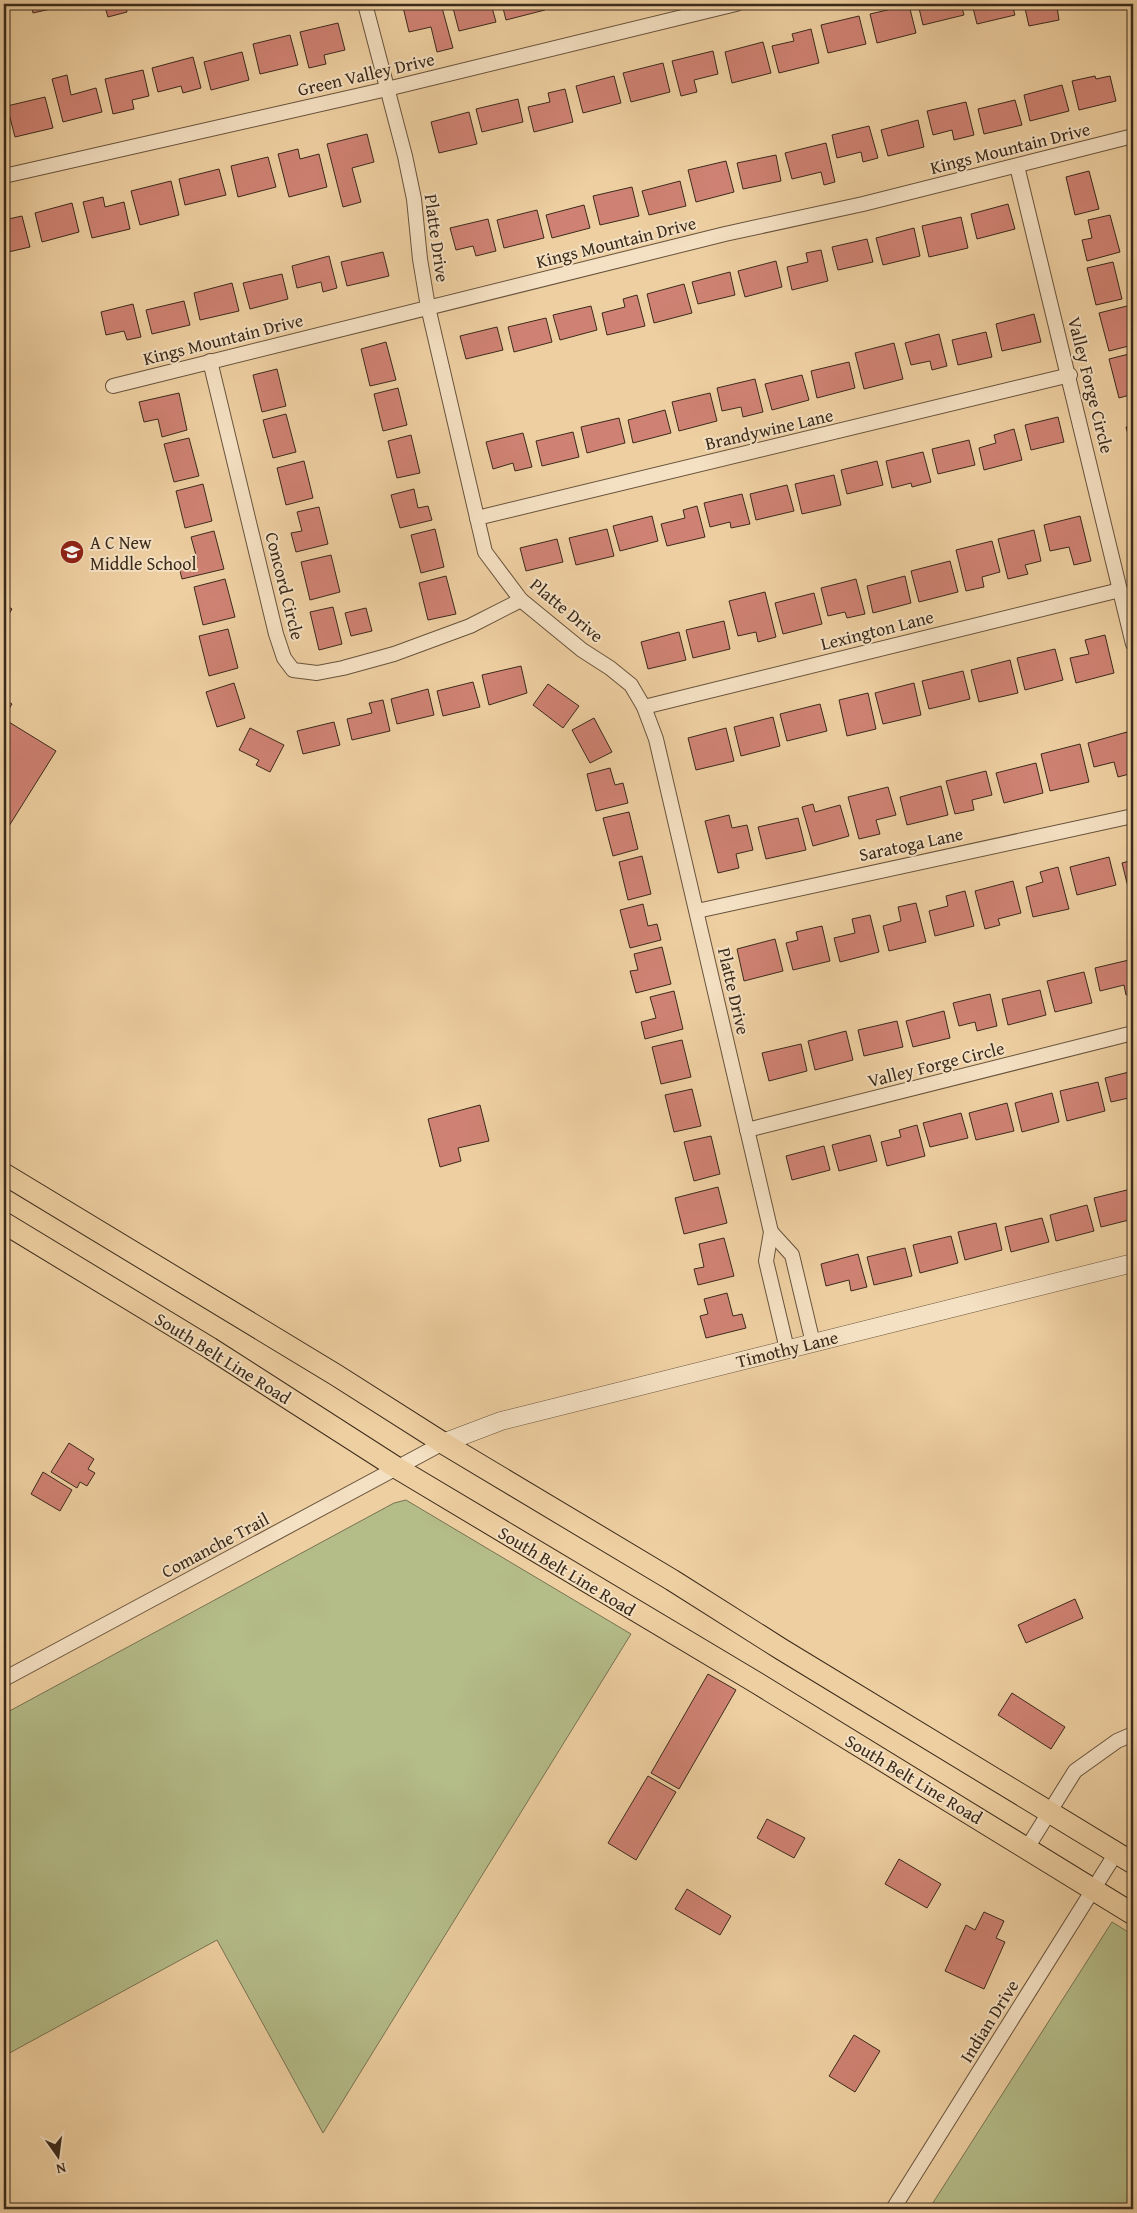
<svg xmlns="http://www.w3.org/2000/svg" width="1137" height="2213" font-family="'Gentium Book Plus',serif">
	<style>
		.green { fill: #b4bc88; stroke: #787352 }
		.building { fill: #cf8273; stroke: #3b2a1b }
		.lines { fill: none; stroke-linecap: round; stroke-linejoin: round }
		.minor-casing { stroke: #68533c; stroke-width: 16 }
		.tertiary-casing { stroke: #68533c; stroke-width: 19 }
		.primary-casing { stroke: #3b2a1b; stroke-width: 23 }
		.minor { stroke: #f4e0c2; stroke-width: 14 }
		.tertiary { stroke: #f4e0c2; stroke-width: 18 }
		.primary { stroke: #eecfa1; stroke-width: 21 }
		.labels { text-anchor: middle; dominant-baseline: central; stroke-width: 4; stroke-linejoin: round; paint-order: stroke }
		.street-label { font-size: 18px; fill: #3b2a1b; stroke: #f4e0c2 }
		.poi-label { font-size: 18px; fill: #3b2a1b; stroke: #f4e0c2; text-anchor: start }
	</style>
	<rect width="100%" height="100%" fill="#eecfa1"/>
	<filter id="stains"><feTurbulence type="fractalNoise" baseFrequency=".004" numOctaves="4"/><feColorMatrix values="0 0 0 0 .2 0 0 0 0 .09 0 0 0 0 .02 0 0 0 .5 -.17"/></filter>
	<radialGradient id="worn" r=".72"><stop offset=".6" stop-color="#630" stop-opacity="0"/><stop offset="1" stop-color="#630" stop-opacity=".3"/></radialGradient>
	<g class="green">
		<path d="M406,1500L631,1634L323,2133L217,1940L4,2056V1714L394,1503Z"/>
		<path d="M1112,1922L1133,1935V2209H929Z"/>
	</g>
	<g class="building">
		<path d="M4,4H9L8,17L4,16Z"/>
		<path d="M31,4H68V5L33,13Z"/>
		<path d="M104,4H125L127,12L108,17Z"/>
		<path d="M415,4H441L453,48L437,52L431,27L409,32L403,7Z"/>
		<path d="M452,4H491L496,22L459,31Z"/>
		<path d="M502,4H544L545,10L506,20Z"/>
		<path d="M918,4H961L964,15L923,25Z"/>
		<path d="M972,4H1012L1015,15L977,24Z"/>
		<path d="M1024,4H1063V6L1057,7L1059,20L1029,26Z"/>
		<path d="M909,5L916,33L877,43L870,14Z"/>
		<path d="M859,16L866,44L828,53L821,25Z"/>
		<path d="M338,23L345,50L324,55L326,64L309,68L300,32Z"/>
		<path d="M811,29L819,63L779,73L772,46L794,41L792,34Z"/>
		<path d="M290,35L298,65L260,74L253,44Z"/>
		<path d="M763,42L771,73L732,83L725,52Z"/>
		<path d="M713,51L718,74L694,80L697,92L681,96L672,61Z"/>
		<path d="M242,52L249,80L211,90L204,62Z"/>
		<path d="M193,57L201,88L183,93L181,86L158,92L152,68Z"/>
		<path d="M663,63L670,92L631,102L623,73Z"/>
		<path d="M143,70L149,96L132,100L134,109L113,114L105,79Z"/>
		<path d="M67,75L71,95L96,88L102,112L63,122L52,79Z"/>
		<path d="M614,76L621,103L583,113L576,86Z"/>
		<path d="M1095,76L1096,79L1110,76L1116,101L1079,110L1072,81Z"/>
		<path d="M1062,85L1069,111L1030,121L1024,95Z"/>
		<path d="M565,89L573,122L534,132L528,107L550,102L548,93Z"/>
		<path d="M45,97L53,128L15,137L7,106Z"/>
		<path d="M518,99L523,122L482,132L476,109Z"/>
		<path d="M1015,100L1022,125L984,134L978,109Z"/>
		<path d="M966,102L974,135L954,140L952,130L933,135L927,111Z"/>
		<path d="M469,112L477,144L439,153L431,122Z"/>
		<path d="M918,120L924,147L888,156L881,130Z"/>
		<path d="M869,126L878,158L863,162L861,152L837,158L832,135Z"/>
		<path d="M367,134L374,162L352,168L361,202L343,207L327,144Z"/>
		<path d="M826,143L835,182L824,185L821,172L792,179L785,153Z"/>
		<path d="M298,149L300,159L319,154L327,187L289,197L278,154Z"/>
		<path d="M776,155L781,181L743,189L737,163Z"/>
		<path d="M268,157L276,187L238,197L231,166Z"/>
		<path d="M726,161L734,192L696,202L688,170Z"/>
		<path d="M219,169L226,195L185,205L179,179Z"/>
		<path d="M1089,171L1099,209L1075,215L1066,177Z"/>
		<path d="M171,181L179,215L140,225L131,191Z"/>
		<path d="M680,181L686,206L649,215L642,191Z"/>
		<path d="M632,187L639,216L600,225L593,196Z"/>
		<path d="M103,197L105,207L124,202L130,229L92,238L83,202Z"/>
		<path d="M72,203L79,232L42,242L35,213Z"/>
		<path d="M1008,204L1015,229L977,239L971,214Z"/>
		<path d="M584,205L590,228L552,238L546,215Z"/>
		<path d="M537,210L544,238L504,248L497,220Z"/>
		<path d="M1110,215L1120,252L1087,261L1082,240L1092,238L1088,220Z"/>
		<path d="M22,216L30,247L4,253V220Z"/>
		<path d="M961,217L968,248L929,257L922,226Z"/>
		<path d="M488,219L496,251L476,256L473,246L456,250L450,228Z"/>
		<path d="M914,228L920,256L883,265L876,238Z"/>
		<path d="M867,239L873,262L838,270L832,247Z"/>
		<path d="M821,250L828,281L792,290L787,267L808,262L806,253Z"/>
		<path d="M383,252L389,276L347,286L341,262Z"/>
		<path d="M329,256L337,288L323,292L321,282L297,288L292,266Z"/>
		<path d="M776,261L782,287L745,297L738,271Z"/>
		<path d="M1113,262L1122,299L1096,305L1087,268Z"/>
		<path d="M730,272L735,295L698,304L692,282Z"/>
		<path d="M282,274L288,299L250,309L243,283Z"/>
		<path d="M232,283L239,311L200,320L194,293Z"/>
		<path d="M684,284L692,313L654,323L647,294Z"/>
		<path d="M637,295L645,326L607,335L602,313L625,307L623,299Z"/>
		<path d="M184,301L190,325L152,334L146,310Z"/>
		<path d="M133,304L141,337L127,340L124,331L106,335L101,312Z"/>
		<path d="M1131,305L1133,315V345L1109,351L1099,313Z"/>
		<path d="M591,306L597,330L560,340L553,315Z"/>
		<path d="M1034,314L1041,342L1002,351L996,324Z"/>
		<path d="M546,318L552,342L514,352L508,327Z"/>
		<path d="M497,327L503,350L466,359L460,336Z"/>
		<path d="M986,332L992,357L958,365L952,340Z"/>
		<path d="M939,334L947,366L932,370L930,361L911,365L905,343Z"/>
		<path d="M386,342L396,380L370,386L361,349Z"/>
		<path d="M894,343L903,379L864,389L855,353Z"/>
		<path d="M1133,353V394L1119,398L1109,359Z"/>
		<path d="M849,362L855,388L817,398L811,371Z"/>
		<path d="M277,369L286,406L262,412L253,375Z"/>
		<path d="M802,375L809,400L772,410L765,384Z"/>
		<path d="M755,379L763,412L743,417L741,407L722,411L717,388Z"/>
		<path d="M398,388L407,425L383,431L374,394Z"/>
		<path d="M179,393L187,430L162,437L158,419L144,422L139,402Z"/>
		<path d="M710,393L717,421L679,431L672,402Z"/>
		<path d="M1133,402V417L1130,403Z"/>
		<path d="M665,410L671,433L633,443L628,420Z"/>
		<path d="M286,414L296,452L273,458L263,420Z"/>
		<path d="M1058,417L1064,442L1031,450L1025,425Z"/>
		<path d="M619,418L625,443L587,453L581,427Z"/>
		<path d="M1133,425V441L1130,442L1126,427Z"/>
		<path d="M1014,429L1022,460L984,470L979,448L996,443L994,435Z"/>
		<path d="M573,432L579,457L542,466L536,441Z"/>
		<path d="M523,433L532,467L515,471L513,463L493,469L486,442Z"/>
		<path d="M411,435L420,473L397,478L388,441Z"/>
		<path d="M189,438L199,476L174,482L164,444Z"/>
		<path d="M969,440L975,465L938,474L932,449Z"/>
		<path d="M1133,449V465L1130,450Z"/>
		<path d="M923,452L931,482L912,487L911,483L892,488L886,461Z"/>
		<path d="M304,461L313,498L286,505L277,468Z"/>
		<path d="M877,461L883,485L847,494L841,470Z"/>
		<path d="M834,475L841,505L802,514L795,484Z"/>
		<path d="M203,484L212,521L185,528L176,491Z"/>
		<path d="M787,485L794,511L756,520L750,494Z"/>
		<path d="M414,489L418,508L428,506L432,520L400,528L391,495Z"/>
		<path d="M742,494L750,524L731,528L730,522L710,527L704,503Z"/>
		<path d="M697,506L705,537L667,546L661,524L685,518L683,510Z"/>
		<path d="M319,507L328,544L296,552L291,533L302,531L297,512Z"/>
		<path d="M652,516L658,541L620,551L613,526Z"/>
		<path d="M1080,516L1091,561L1074,565L1069,547L1050,551L1044,525Z"/>
		<path d="M435,529L444,567L421,573L411,535Z"/>
		<path d="M607,529L614,556L576,565L569,538Z"/>
		<path d="M1034,530L1041,561L1025,565L1028,574L1008,579L998,539Z"/>
		<path d="M214,531L224,569L182,579L178,563L197,559L191,537Z"/>
		<path d="M557,539L563,562L526,571L520,548Z"/>
		<path d="M992,541L1000,572L982,577L984,587L966,591L956,550Z"/>
		<path d="M331,555L340,592L310,600L301,562Z"/>
		<path d="M950,561L958,592L919,602L911,571Z"/>
		<path d="M446,576L456,614L428,620L419,583Z"/>
		<path d="M905,576L911,603L873,613L867,586Z"/>
		<path d="M225,579L235,617L203,625L194,587Z"/>
		<path d="M856,579L865,614L847,618L845,612L828,616L821,588Z"/>
		<path d="M765,592L776,637L758,642L756,632L738,636L729,601Z"/>
		<path d="M814,593L822,624L783,634L775,603Z"/>
		<path d="M4,604L12,609L4,622Z"/>
		<path d="M333,607L342,644L319,650L310,612Z"/>
		<path d="M366,608L372,631L351,636L345,613Z"/>
		<path d="M724,621L730,649L693,658L686,630Z"/>
		<path d="M228,629L238,668L209,676L199,636Z"/>
		<path d="M679,632L686,660L648,669L641,642Z"/>
		<path d="M1105,635L1114,673L1076,683L1070,658L1089,654L1085,640Z"/>
		<path d="M1055,649L1063,680L1025,690L1017,658Z"/>
		<path d="M1010,660L1018,693L979,702L971,670Z"/>
		<path d="M521,666L527,693L489,705L482,675Z"/>
		<path d="M963,671L970,699L929,709L922,681Z"/>
		<path d="M473,682L480,707L443,716L437,691Z"/>
		<path d="M234,683L245,718L217,727L206,692Z"/>
		<path d="M914,683L921,715L883,724L875,693Z"/>
		<path d="M548,684L579,706L563,728L533,705Z"/>
		<path d="M428,689L434,715L397,724L391,699Z"/>
		<path d="M868,693L876,729L847,736L839,700Z"/>
		<path d="M4,699L12,704L4,717Z"/>
		<path d="M383,700L390,731L352,740L347,719L372,713L369,703Z"/>
		<path d="M820,704L827,731L787,741L780,714Z"/>
		<path d="M773,717L780,746L741,756L734,727Z"/>
		<path d="M594,718L612,752L590,763L572,730Z"/>
		<path d="M4,719L56,751L4,834Z"/>
		<path d="M334,722L340,745L303,754L297,731Z"/>
		<path d="M250,728L284,745L270,772L256,765L259,760L239,750Z"/>
		<path d="M726,728L734,761L696,770L688,738Z"/>
		<path d="M1127,732L1133,756V773L1118,777L1114,762L1094,767L1088,743Z"/>
		<path d="M1080,744L1089,782L1050,791L1041,754Z"/>
		<path d="M1036,763L1043,793L1004,803L996,773Z"/>
		<path d="M610,768L615,785L623,783L628,803L596,811L587,774Z"/>
		<path d="M986,771L992,795L972,800L974,810L955,814L946,781Z"/>
		<path d="M941,786L948,815L907,825L900,797Z"/>
		<path d="M888,787L896,815L876,820L880,834L859,839L848,797Z"/>
		<path d="M813,804L815,812L840,805L849,836L813,846L802,807Z"/>
		<path d="M629,812L638,849L613,856L603,818Z"/>
		<path d="M729,815L732,828L747,825L753,850L736,854L739,868L718,873L705,821Z"/>
		<path d="M798,818L806,850L766,859L758,827Z"/>
		<path d="M642,856L651,894L628,900L619,862Z"/>
		<path d="M1109,857L1116,885L1077,895L1070,867Z"/>
		<path d="M1133,860V890L1129,891L1122,863Z"/>
		<path d="M1058,867L1069,909L1033,917L1026,887L1043,882L1040,872Z"/>
		<path d="M1013,881L1021,913L998,919L1000,925L985,929L975,891Z"/>
		<path d="M965,891L974,926L935,936L929,911L948,906L946,896Z"/>
		<path d="M916,903L926,942L889,951L883,926L901,921L898,907Z"/>
		<path d="M643,904L648,926L657,924L661,940L630,948L620,910Z"/>
		<path d="M870,915L879,952L840,962L834,938L855,933L852,919Z"/>
		<path d="M822,926L830,961L793,970L786,943L798,940L796,932Z"/>
		<path d="M775,939L783,971L744,981L737,949Z"/>
		<path d="M662,947L671,984L636,993L630,971L638,970L634,954Z"/>
		<path d="M1133,959V993L1126,995L1124,985L1100,991L1095,968Z"/>
		<path d="M1084,972L1092,1003L1055,1012L1047,981Z"/>
		<path d="M1040,990L1046,1015L1008,1025L1002,999Z"/>
		<path d="M674,991L683,1029L645,1039L641,1022L656,1018L650,997Z"/>
		<path d="M990,994L997,1026L977,1031L975,1022L959,1026L953,1003Z"/>
		<path d="M944,1011L950,1038L913,1047L906,1021Z"/>
		<path d="M897,1021L903,1047L864,1056L858,1030Z"/>
		<path d="M846,1031L853,1060L815,1070L808,1041Z"/>
		<path d="M682,1040L691,1077L661,1084L652,1047Z"/>
		<path d="M801,1044L807,1071L769,1081L762,1053Z"/>
		<path d="M1133,1071V1097L1111,1102L1105,1078Z"/>
		<path d="M1098,1082L1105,1111L1067,1121L1060,1091Z"/>
		<path d="M692,1089L701,1126L674,1132L665,1095Z"/>
		<path d="M1052,1093L1059,1122L1022,1132L1015,1103Z"/>
		<path d="M1007,1103L1014,1131L976,1140L969,1113Z"/>
		<path d="M480,1105L489,1141L458,1148L461,1161L440,1167L428,1119Z"/>
		<path d="M961,1113L968,1138L930,1147L923,1123Z"/>
		<path d="M917,1125L925,1156L887,1166L881,1142L901,1137L899,1130Z"/>
		<path d="M870,1135L877,1161L839,1171L832,1145Z"/>
		<path d="M711,1136L720,1174L694,1181L684,1142Z"/>
		<path d="M824,1146L830,1170L792,1180L786,1156Z"/>
		<path d="M718,1187L727,1223L684,1234L675,1198Z"/>
		<path d="M1131,1189L1133,1219L1101,1227L1094,1198Z"/>
		<path d="M1087,1205L1094,1231L1056,1241L1050,1215Z"/>
		<path d="M1042,1218L1049,1242L1011,1252L1005,1227Z"/>
		<path d="M996,1223L1002,1250L965,1260L958,1232Z"/>
		<path d="M951,1236L958,1263L920,1273L913,1245Z"/>
		<path d="M724,1238L734,1276L698,1285L694,1269L704,1267L699,1244Z"/>
		<path d="M905,1248L912,1276L874,1285L867,1257Z"/>
		<path d="M858,1254L867,1287L851,1291L849,1280L826,1286L821,1264Z"/>
		<path d="M727,1293L733,1316L742,1314L746,1328L706,1338L700,1316L708,1314L704,1299Z"/>
		<path d="M69,1443L94,1459L88,1469L95,1473L87,1486L80,1482L77,1488L51,1472Z"/>
		<path d="M43,1472L72,1490L60,1511L31,1494Z"/>
		<path d="M1075,1599L1083,1618L1026,1643L1018,1625Z"/>
		<path d="M708,1674L736,1690L679,1789L651,1773Z"/>
		<path d="M1012,1693L1065,1727L1051,1749L998,1715Z"/>
		<path d="M648,1776L676,1792L636,1860L608,1843Z"/>
		<path d="M767,1819L805,1838L794,1858L757,1838Z"/>
		<path d="M899,1859L941,1884L927,1908L885,1884Z"/>
		<path d="M687,1889L731,1916L720,1935L675,1909Z"/>
		<path d="M984,1912L1004,1921L996,1938L1005,1942L984,1989L945,1971L966,1925L975,1930Z"/>
		<path d="M854,2035L880,2051L855,2092L829,2076Z"/>
	</g>
	<g class="lines">
		<g class="minor-casing">
			<g id="minor">
				<path d="M365,4L405,156L414,199L420,259L428,307L485,552L521,600L582,650L610,668L631,685L644,707L656,739L771,1232L766,1261L787,1349"/>
				<path d="M1017,166L1133,644"/>
				<path d="M4,176L387,89L736,4"/>
				<path d="M210,361L276,634L284,658L293,670L317,673L343,668L394,654L470,626L521,600"/>
				<path d="M113,386L725,234L863,204L1129,137"/>
				<path d="M477,518L1070,375"/>
				<path d="M644,707L1120,590"/>
				<path d="M697,911L1133,816"/>
				<path d="M747,1130L1133,1033"/>
				<path d="M771,1232L792,1255L813,1343"/>
				<path d="M4,1679L443,1443"/>
				<path d="M1027,1848L1075,1771L1117,1741L1133,1734"/>
				<path d="M893,2209L1116,1853"/>
			</g>
		</g>
		<g class="tertiary-casing">
			<path id="tertiary" d="M443,1443L501,1421L1133,1263"/>
		</g>
		<g class="primary-casing">
			<g id="primary">
				<path d="M4,1174L336,1375L443,1443L672,1580L781,1649L1133,1863"/>
				<path d="M4,1223L210,1348L397,1468L757,1683L1133,1914"/>
			</g>
		</g>
		<use href="#minor" class="minor"/>
		<use href="#tertiary" class="tertiary"/>
		<use href="#primary" class="primary"/>
	</g>
	<defs>
		<g id="school-disc" transform="scale(1.25)"><circle r="9.5" fill="#8f2418" stroke="#f4e0c2"/><path d="M0-5L7-2L0 1L-7-2ZM-4 1L0 2.5L4 1V4Q0 6-4 4Z" fill="#fff"/></g>
	</defs>
	<g fill-rule="evenodd">
		<use href="#school-disc" x="72" y="552"/>
	</g>
	<g class="labels">
		<g class="street-label">
			<text transform="translate(366 74) rotate(-13)">Green Valley Drive</text>
			<text transform="translate(1010 148) rotate(-14)">Kings Mountain Drive</text>
			<text transform="translate(437 238) rotate(82)">Platte Drive</text>
			<text transform="translate(616 242) rotate(-14)">Kings Mountain Drive</text>
			<text transform="translate(223 339) rotate(-14)">Kings Mountain Drive</text>
			<text transform="translate(1091 385) rotate(76)">Valley Forge Circle</text>
			<text transform="translate(769 429) rotate(-13)">Brandywine Lane</text>
			<text transform="translate(285 586) rotate(76)">Concord Circle</text>
			<text transform="translate(567 610) rotate(40)">Platte Drive</text>
			<text transform="translate(877 630) rotate(-14)">Lexington Lane</text>
			<text transform="translate(911 844) rotate(-12)">Saratoga Lane</text>
			<text transform="translate(734 991) rotate(77)">Platte Drive</text>
			<text transform="translate(936 1064) rotate(-14)">Valley Forge Circle</text>
			<text transform="translate(787 1349) rotate(-14)">Timothy Lane</text>
			<text transform="translate(223 1358) rotate(32)">South Belt Line Road</text>
			<text transform="translate(215 1545) rotate(-28)">Comanche Trail</text>
			<text transform="translate(567 1571) rotate(31)">South Belt Line Road</text>
			<text transform="translate(914 1779) rotate(31)">South Belt Line Road</text>
			<text transform="translate(989 2021) rotate(-58)">Indian Drive</text>
		</g>
		<g class="poi-label">
			<text x="90" y="542">A C New<tspan x="90" dy="21">Middle School</tspan></text>
		</g>
	</g>
	<rect width="1137" height="2213" fill="none" stroke="#eecfa1" stroke-width="20"/>
	<rect x="5" y="5" width="1127" height="2203" fill="none" stroke="#3b2a1b" stroke-width="2.5"/>
	<rect x="10" y="10" width="1117" height="2193" fill="none" stroke="#3b2a1b"/>
	<g transform="translate(58 2156) rotate(166)" stroke="#f4e0c2" stroke-width="4" paint-order="stroke">
	<path d="M0-4L9 19L0 12L-9 19Z" fill="#3b2a1b"/>
	<text y="-8" font-size="14" font-weight="bold" text-anchor="middle" fill="#3b2a1b">N</text>
	</g>
	<rect width="100%" height="100%" filter="url(#stains)"/>
	<rect width="100%" height="100%" fill="url(#worn)"/>
</svg>
